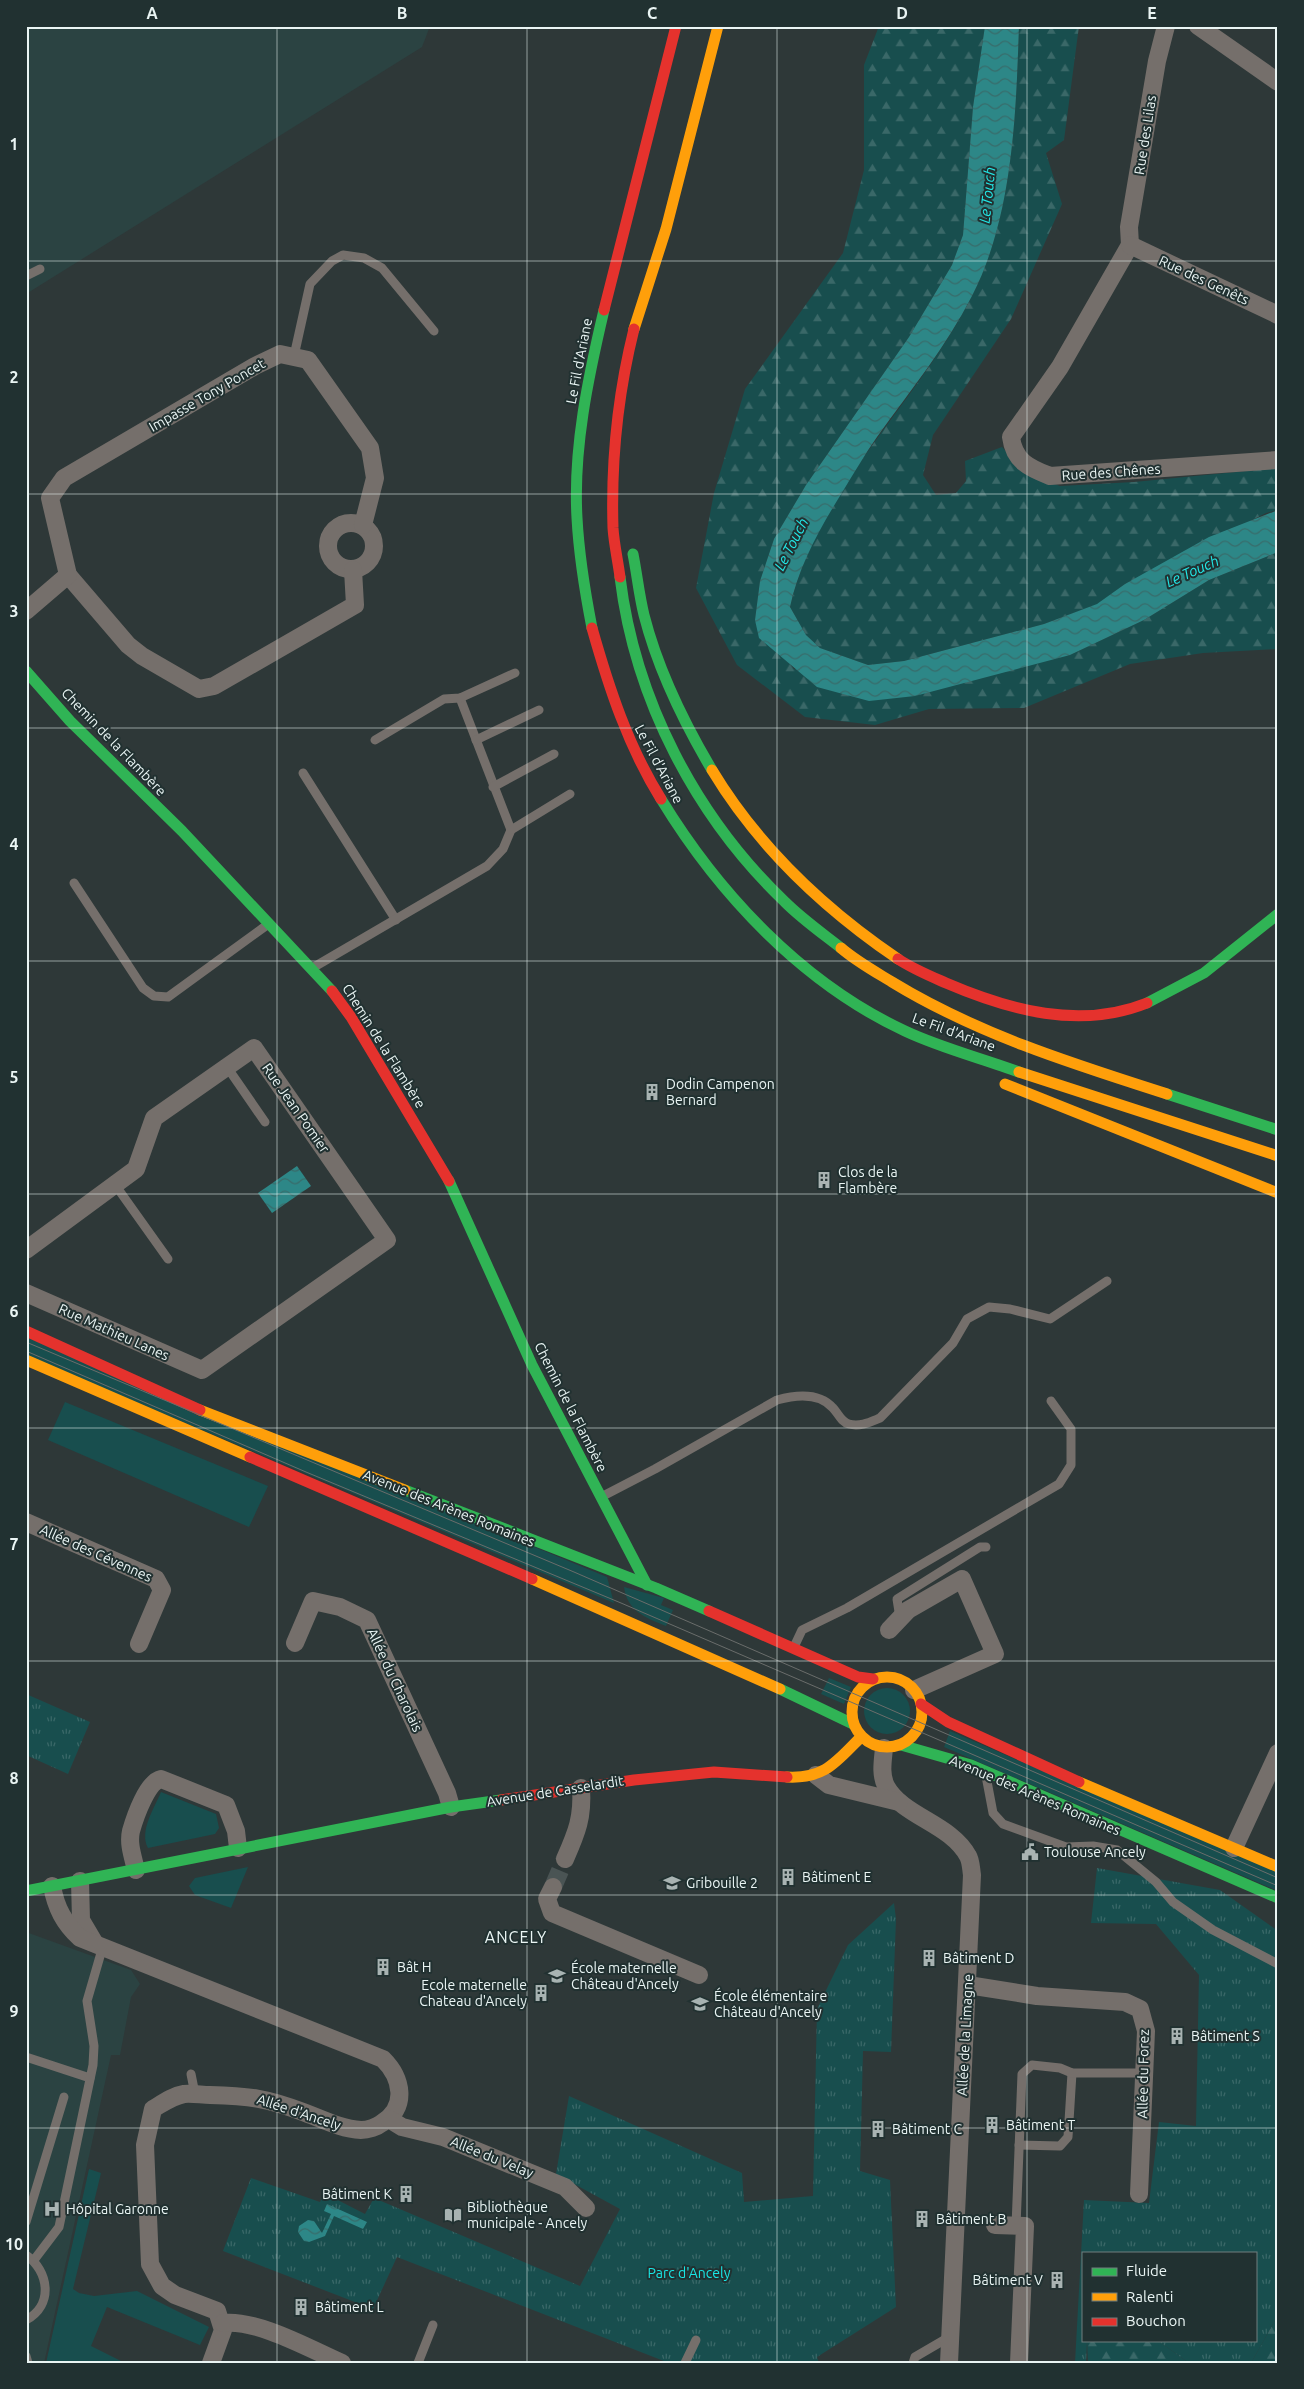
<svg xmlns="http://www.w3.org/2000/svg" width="1304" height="2389" font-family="Ubuntu,sans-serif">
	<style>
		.built { fill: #2b4342 }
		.green { fill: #184e4e }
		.forest { fill: url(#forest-firs) }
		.park { fill: url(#park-tufts) }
		.water { fill: url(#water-waves) }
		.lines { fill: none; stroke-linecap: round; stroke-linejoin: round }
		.street-tunnel { stroke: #4a5454; stroke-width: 18; stroke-dasharray: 18 9; stroke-linecap: butt }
		.lane { stroke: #756f6b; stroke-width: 9 }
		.street { stroke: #756f6b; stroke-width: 18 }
		.fast { stroke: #30b455; stroke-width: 11 }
		.slow { stroke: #ff9f0a; stroke-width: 11 }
		.jam { stroke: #e5322d; stroke-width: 11 }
		.tram { stroke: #6a6d6b; stroke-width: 1 }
		.grid { fill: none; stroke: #eaf5f4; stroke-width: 1; stroke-opacity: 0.55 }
		.labels { text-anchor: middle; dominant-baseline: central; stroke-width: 4; stroke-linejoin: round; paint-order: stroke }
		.street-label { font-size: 14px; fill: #eaf5f4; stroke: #213131 }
		.poi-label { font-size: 14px; fill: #eaf5f4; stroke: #213131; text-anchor: start }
		.park-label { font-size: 14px; fill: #19e6e5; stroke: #213131 }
		.water-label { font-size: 15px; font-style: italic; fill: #22e9e8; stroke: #213131 }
		.quarter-label { font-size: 16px; letter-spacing: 1px; fill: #eaf5f4; stroke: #213131 }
		.neatline { fill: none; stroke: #eaf5f4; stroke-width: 2 }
		.grid-label { font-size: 16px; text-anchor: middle; font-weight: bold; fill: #eaf5f4 }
	</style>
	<defs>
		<pattern id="forest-firs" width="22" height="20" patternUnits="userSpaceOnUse" patternTransform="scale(1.25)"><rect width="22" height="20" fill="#184e4e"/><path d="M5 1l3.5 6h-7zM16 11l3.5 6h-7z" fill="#3a6868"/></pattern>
		<pattern id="park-tufts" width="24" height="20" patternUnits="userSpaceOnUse" patternTransform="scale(1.25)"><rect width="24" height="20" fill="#184e4e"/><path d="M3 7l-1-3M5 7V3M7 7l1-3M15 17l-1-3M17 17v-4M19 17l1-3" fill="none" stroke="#3a6868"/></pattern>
		<pattern id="water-waves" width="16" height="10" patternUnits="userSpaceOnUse" patternTransform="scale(1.25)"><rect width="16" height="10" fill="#2d8787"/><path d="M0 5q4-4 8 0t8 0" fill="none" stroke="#386c6b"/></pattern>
	</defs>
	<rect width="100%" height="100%" fill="#2e3838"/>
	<g class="built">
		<path d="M26,26H430L422,47L26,294Z"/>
		<path d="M26,1932L131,1970L140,1984L131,1997L120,2055H111L44,2363H26Z"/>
	</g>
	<g class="green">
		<path d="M26,1337L607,1577L614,1603L26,1356Z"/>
		<path d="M65,1402L268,1486L249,1527L48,1440Z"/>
		<path d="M624,1587L664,1598L661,1605L673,1610L666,1626C646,1618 627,1611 624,1587Z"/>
		<path d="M829,1678L851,1687L844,1704L821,1694Z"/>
		<circle cx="887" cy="1711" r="23"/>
		<path d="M950,1731L1278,1872V1891L944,1747Z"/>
		<path d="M161,1792L216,1814L219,1828L215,1834L148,1848C139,1831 154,1809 161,1792Z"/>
		<path d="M248,1867L231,1908L195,1895L189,1886L195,1878Z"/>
		<path d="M89,2169L101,2173L73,2289L79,2293L94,2296L137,2291L209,2327L200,2345L107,2307L91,2346L125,2363H46Z"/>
	</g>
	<g class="forest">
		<path d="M879,26H985L973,107L963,235L952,265L909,337L806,485L774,539L760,581L755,620L794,669L1070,655L1144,620L1209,580L1278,552V649L1203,653L1130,664L1024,708L929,709L875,725L805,717L737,665L696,588L714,493L745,389L843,253L864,170V65Z"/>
		<path d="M1019,26H1079L1064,140L1046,153L1062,204L1011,319L933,435L923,475L936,495L956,493L966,481L965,461L1002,447L1027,474L1060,486L1134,482L1278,468V510L1266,513L1125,584L1098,604L1044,624L904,661L868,665L820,648L806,635L790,607C818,487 918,403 972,296C1013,216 1016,115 1019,26Z"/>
		<path d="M1278,2315V2363H1251Z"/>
		<path d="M1087,2340H1157L1189,2363H1088Z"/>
	</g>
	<g class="park">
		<path d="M26,1694L90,1722L68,1774L26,1755Z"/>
		<path d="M1097,1868L1220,1890L1278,1931V2315L1251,2363H1189L1157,2340H1255V2253H1083V2340H1087L1086,2363H1075L1084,2200L1149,2203L1159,2122L1196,2126L1199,1975L1156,1924L1091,1923Z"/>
		<path d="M894,1903L896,1919L891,2052L863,2051L860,2171L890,2180L896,2307L817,2357L819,2363H669L397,2257L373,2309L223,2251L251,2178L320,2202L324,2193L365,2214L374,2198L580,2286L620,2209L556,2174L569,2096L742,2173L744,2202L813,2196L817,2009L848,1945Z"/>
	</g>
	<g class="water">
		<path d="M985,26H1019C1016,115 1013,216 972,296C946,347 910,391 877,437C865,454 854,473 843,491C820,528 799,565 790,607L806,635L820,648L868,665L904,661L1044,624L1097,604L1125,584L1209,537L1278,510V552L1209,580L1144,620L1070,655L915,696L869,701L817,687L759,638L755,620L760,581L774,539L806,485L909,337L952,265L963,235L973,107Z"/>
		<path d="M297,1166L311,1186L272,1213L258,1193Z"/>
		<path d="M327,2204L367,2222L363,2229L334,2216L325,2236L309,2242L304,2241L298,2232L299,2226L308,2220L314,2221L322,2233L331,2214L324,2211Z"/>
	</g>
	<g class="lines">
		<path class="street-tunnel" d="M553,1887L565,1859"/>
		<g class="lane">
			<path d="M26,276L40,269"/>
			<path d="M294,356L310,284L332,261L343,255L364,258L382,268L434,331"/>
			<path d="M460,698L511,830"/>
			<path d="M375,740L444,699L460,698L515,673"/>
			<path d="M476,740L539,710"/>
			<path d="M303,773L396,920"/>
			<path d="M493,787L554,754"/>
			<path d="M74,883L143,988L154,996L168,997L267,925"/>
			<path d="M314,967L487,866L503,849L511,830L570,794"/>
			<path d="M227,1067L265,1122"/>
			<path d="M116,1186L168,1259"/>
			<path d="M603,1496L655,1469L777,1400C795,1395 819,1392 833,1408C838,1413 841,1422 849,1424C860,1427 870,1422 880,1418L953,1343L967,1319L989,1307L1010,1309L1050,1319L1107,1281"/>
			<path d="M900,1618L897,1599L980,1547H986"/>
			<path d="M794,1647L802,1630L847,1608L1059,1484L1071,1465V1429L1051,1401"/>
			<path d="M986,1776L993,1813L1003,1824L1066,1847L1093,1846L1117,1850L1156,1882L1173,1902L1213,1930L1278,1964"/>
			<path d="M26,2057L90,2078"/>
			<path d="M191,2074L195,2094"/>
			<path d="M1019,2145L1060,2146L1068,2137L1072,2073"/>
			<path d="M26,2222L64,2097"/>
			<path d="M1016,2226L1022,2074L1032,2065L1060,2068L1072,2073H1144"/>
			<path d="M26,2255C49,2271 54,2305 26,2320"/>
			<path d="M34,2260L59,2227L93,2065L94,2046L87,2001L103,1946"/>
			<path d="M26,2356L28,2363"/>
			<path d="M418,2363L433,2325"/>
			<path d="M685,2363L696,2340"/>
			<path d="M913,2363L915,2357L951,2336"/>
		</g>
		<g class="street">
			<path d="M1198,26L1278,82"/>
			<path d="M1130,245L1060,367L1011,437C1014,461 1029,468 1050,476L1278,460"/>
			<path d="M1130,245L1129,227L1157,61L1166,26"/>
			<path d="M1130,245L1278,315"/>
			<circle cx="351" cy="546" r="23"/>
			<path d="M68,575L128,645L142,656L199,689L214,686L355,605L353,570"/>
			<path d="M26,611L68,575L50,498L64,478L255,366L280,354L308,360L370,448L375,478L363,525"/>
			<path d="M26,1250L136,1169L154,1118L254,1048L387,1240L202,1370L26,1293"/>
			<path d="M26,1522L156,1579L162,1590L139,1644"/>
			<path d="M889,1630L908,1610L962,1579L995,1654L914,1690"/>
			<path d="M295,1643L313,1601L340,1607L367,1620L447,1793L451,1807"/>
			<path d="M884,1748C883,1760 880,1774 886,1786C903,1817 950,1823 968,1856C971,1861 971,1869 972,1875L949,2363"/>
			<path d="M816,1775L829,1785L899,1802"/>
			<path d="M1234,1848L1278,1753"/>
			<path d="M565,1859C577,1832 583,1817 581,1788"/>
			<path d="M136,1870C133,1857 128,1844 131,1831C135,1817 147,1782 161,1779L226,1805L236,1831L238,1848"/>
			<path d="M80,1881L81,1920L94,1942"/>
			<path d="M52,1886C56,1908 64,1923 80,1938L383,2059C402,2078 408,2107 382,2123C377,2127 368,2130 361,2130C341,2129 322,2119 303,2112C266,2098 249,2096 210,2095C202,2095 192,2093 184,2094C172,2096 163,2103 153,2109L145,2145L150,2264L162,2286L175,2295L217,2311L223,2330L211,2363"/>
			<path d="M553,1887L547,1899L552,1913L699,1975"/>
			<path d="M968,1985L1037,1996L1125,2002L1140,2009L1146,2031L1139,2194"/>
			<path d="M389,2119L402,2127L443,2137L565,2187L586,2208"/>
			<path d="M995,2225L1025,2226L1019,2363"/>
			<path d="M223,2323C257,2319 310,2349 342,2363"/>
		</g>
		<g class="fast">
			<path d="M633,554C637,574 639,595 644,615C658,670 683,721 712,770"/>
			<path d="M620,577C635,700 696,817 785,902C802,919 822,933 841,948"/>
			<path d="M592,628C585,592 579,556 577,518C573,449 588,378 604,310"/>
			<path d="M26,671L70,721L182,831L332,991"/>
			<path d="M661,799C719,894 802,983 905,1031C941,1048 981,1058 1019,1072"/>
			<path d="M1147,1003L1204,973L1278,914"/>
			<path d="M1167,1094L1278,1130"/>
			<path d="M449,1181L532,1365L647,1585"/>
			<path d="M405,1490L656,1588L709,1611"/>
			<path d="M780,1689L853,1724"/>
			<path d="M901,1745L971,1765L1278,1898"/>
			<path d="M26,1891L451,1807L501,1800"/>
		</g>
		<g class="slow">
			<path d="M634,329L666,229L718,26"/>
			<path d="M712,770C759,848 823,908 898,959"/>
			<path d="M841,948C856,961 874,971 892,982C977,1034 1073,1064 1167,1094"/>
			<path d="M1019,1072L1278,1156"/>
			<path d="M1005,1084L1278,1193"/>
			<path d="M26,1360L250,1457"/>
			<path d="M200,1410L405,1490"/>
			<path d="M532,1579L780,1689"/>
			<circle cx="887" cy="1712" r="35"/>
			<path d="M787,1777C825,1779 836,1762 861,1737"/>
			<path d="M1079,1782L1278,1867"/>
		</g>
		<g class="jam">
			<path d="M604,310L676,26"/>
			<path d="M620,577C618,561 614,544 613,528C611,462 618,393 634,329"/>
			<path d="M592,628C609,688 628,746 661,799"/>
			<path d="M898,959C913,969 930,976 946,983C1009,1010 1080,1030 1147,1003"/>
			<path d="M332,991L351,1017L449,1181"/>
			<path d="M26,1331L200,1410"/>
			<path d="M250,1457L532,1579"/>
			<path d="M709,1611L858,1677L873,1679"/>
			<path d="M921,1704L948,1722L1079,1782"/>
			<path d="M501,1800L634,1780L714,1772L787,1777"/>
		</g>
		<g class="tram">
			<path d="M26,1342L574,1572L1278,1878"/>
			<path d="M26,1351L306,1472L621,1603L1278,1886"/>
		</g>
	</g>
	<path class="grid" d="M277,26V2363M527,26V2363M777,26V2363M1027,26V2363M26,261H1278M26,494H1278M26,728H1278M26,961H1278M26,1194H1278M26,1428H1278M26,1661H1278M26,1895H1278M26,2128H1278"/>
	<defs>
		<g id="building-bare" transform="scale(1.35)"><path d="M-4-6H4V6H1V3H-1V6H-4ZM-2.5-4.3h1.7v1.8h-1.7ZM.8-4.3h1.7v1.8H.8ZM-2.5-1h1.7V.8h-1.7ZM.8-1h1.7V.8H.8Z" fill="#a8b3b2" stroke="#213131" stroke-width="2.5" paint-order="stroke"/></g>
		<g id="civic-bare" transform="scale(1.35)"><path d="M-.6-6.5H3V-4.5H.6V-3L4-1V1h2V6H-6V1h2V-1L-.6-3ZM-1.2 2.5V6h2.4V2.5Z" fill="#a8b3b2" stroke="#213131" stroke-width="2.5" paint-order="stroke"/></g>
		<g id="school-bare" transform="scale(1.35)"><path d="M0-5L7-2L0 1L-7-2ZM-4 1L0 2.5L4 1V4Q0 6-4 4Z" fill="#a8b3b2" stroke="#213131" stroke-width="2.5" paint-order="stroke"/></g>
		<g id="hospital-bare" transform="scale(1.35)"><path d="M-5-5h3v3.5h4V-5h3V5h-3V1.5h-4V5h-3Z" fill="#a8b3b2" stroke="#213131" stroke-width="2.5" paint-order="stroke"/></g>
		<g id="library-bare" transform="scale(1.35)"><path d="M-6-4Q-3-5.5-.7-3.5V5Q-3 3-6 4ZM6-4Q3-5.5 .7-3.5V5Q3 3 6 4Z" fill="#a8b3b2" stroke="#213131" stroke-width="2.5" paint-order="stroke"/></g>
	</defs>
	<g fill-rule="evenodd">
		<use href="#building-bare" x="652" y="1092"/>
		<use href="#building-bare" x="824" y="1180"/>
		<use href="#civic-bare" x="1030" y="1852"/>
		<use href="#building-bare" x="788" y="1877"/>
		<use href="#school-bare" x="672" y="1883"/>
		<use href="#building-bare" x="929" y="1958"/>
		<use href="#building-bare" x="383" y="1967"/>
		<use href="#school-bare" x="557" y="1976"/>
		<use href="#building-bare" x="541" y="1993"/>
		<use href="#school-bare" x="700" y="2004"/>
		<use href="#building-bare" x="1177" y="2036"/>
		<use href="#building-bare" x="992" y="2125"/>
		<use href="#building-bare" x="878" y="2129"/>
		<use href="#building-bare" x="406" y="2194"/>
		<use href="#hospital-bare" x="52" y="2209"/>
		<use href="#library-bare" x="453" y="2215"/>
		<use href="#building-bare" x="922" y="2219"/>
		<use href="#building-bare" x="1057" y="2280"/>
		<use href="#building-bare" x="301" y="2307"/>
	</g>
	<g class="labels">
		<g class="street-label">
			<text transform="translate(1145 135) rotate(-81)">Rue des Lilas</text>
			<text transform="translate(1204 280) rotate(25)">Rue des Genêts</text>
			<text transform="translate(579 361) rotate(-79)">Le Fil d'Ariane</text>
			<text transform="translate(207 395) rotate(-30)">Impasse Tony Poncet</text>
			<text transform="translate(1111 472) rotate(-4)">Rue des Chênes</text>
			<text transform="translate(114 742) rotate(46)">Chemin de la Flambère</text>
			<text transform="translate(659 764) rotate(62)">Le Fil d'Ariane</text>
			<text transform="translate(954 1032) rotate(20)">Le Fil d'Ariane</text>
			<text transform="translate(384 1046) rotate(58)">Chemin de la Flambère</text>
			<text transform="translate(296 1108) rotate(55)">Rue Jean Pomier</text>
			<text transform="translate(114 1332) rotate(24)">Rue Mathieu Lanes</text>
			<text transform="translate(571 1407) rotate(63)">Chemin de la Flambère</text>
			<text transform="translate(449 1508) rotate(22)">Avenue des Arènes Romaines</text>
			<text transform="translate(96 1553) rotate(24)">Allée des Cévennes</text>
			<text transform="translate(395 1680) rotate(65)">Allée du Charolais</text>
			<text transform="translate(555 1791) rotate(-9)">Avenue de Casselardit</text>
			<text transform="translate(1035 1795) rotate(23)">Avenue des Arènes Romaines</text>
			<text transform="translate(965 2035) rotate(-87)">Allée de la Limagne</text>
			<text transform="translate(1143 2074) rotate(-89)">Allée du Forez</text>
			<text transform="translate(299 2112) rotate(18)">Allée d'Ancely</text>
			<text transform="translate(492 2157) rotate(22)">Allée du Velay</text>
		</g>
		<g class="poi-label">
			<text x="666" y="1084">Dodin Campenon<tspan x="666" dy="16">Bernard</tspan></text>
			<text x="838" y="1172">Clos de la<tspan x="838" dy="16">Flambère</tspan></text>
			<text x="1044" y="1852">Toulouse Ancely</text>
			<text x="802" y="1877">Bâtiment E</text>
			<text x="686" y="1883">Gribouille 2</text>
			<text x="943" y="1958">Bâtiment D</text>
			<text x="397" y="1967">Bât H</text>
			<text x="571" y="1968">École maternelle<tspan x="571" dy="16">Château d'Ancely</tspan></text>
			<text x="527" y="1985" text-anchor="end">Ecole maternelle<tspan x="527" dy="16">Chateau d'Ancely</tspan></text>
			<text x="714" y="1996">École élémentaire<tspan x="714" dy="16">Château d'Ancely</tspan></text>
			<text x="1191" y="2036">Bâtiment S</text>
			<text x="1006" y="2125">Bâtiment T</text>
			<text x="892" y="2129">Bâtiment C</text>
			<text x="392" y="2194" text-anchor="end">Bâtiment K</text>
			<text x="467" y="2207">Bibliothèque<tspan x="467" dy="16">municipale - Ancely</tspan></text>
			<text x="66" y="2209">Hôpital Garonne</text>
			<text x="936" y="2219">Bâtiment B</text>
			<text x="1043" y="2280" text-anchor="end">Bâtiment V</text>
			<text x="315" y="2307">Bâtiment L</text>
		</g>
		<g class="park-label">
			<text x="689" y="2273">Parc d'Ancely</text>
		</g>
		<g class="water-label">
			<text transform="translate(987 195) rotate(-84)">Le Touch</text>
			<text transform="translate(791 544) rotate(-63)">Le Touch</text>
			<text transform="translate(1192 571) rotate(-24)">Le Touch</text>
		</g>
		<g class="quarter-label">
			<text x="516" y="1937">ANCELY</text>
		</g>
	</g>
	<rect width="1304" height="2389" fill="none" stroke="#213131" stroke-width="55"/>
	<rect x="1082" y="2252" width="175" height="90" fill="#213131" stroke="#717f7f"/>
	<rect x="1092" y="2268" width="25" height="8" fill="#30b455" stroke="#717f7f"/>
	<text x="1126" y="2276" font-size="15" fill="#eaf5f4">Fluide</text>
	<rect x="1092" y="2293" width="25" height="8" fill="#ff9f0a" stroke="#717f7f"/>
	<text x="1126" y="2302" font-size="15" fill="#eaf5f4">Ralenti</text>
	<rect x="1092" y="2318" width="25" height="8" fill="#e5322d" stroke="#717f7f"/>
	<text x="1126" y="2326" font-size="15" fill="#eaf5f4">Bouchon</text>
	<rect x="28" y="28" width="1248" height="2334" class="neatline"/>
	<g class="grid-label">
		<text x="152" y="19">A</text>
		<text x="402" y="19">B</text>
		<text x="652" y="19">C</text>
		<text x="902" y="19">D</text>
		<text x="1152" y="19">E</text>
		<text x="14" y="150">1</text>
		<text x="14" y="383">2</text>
		<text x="14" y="617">3</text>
		<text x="14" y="850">4</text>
		<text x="14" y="1083">5</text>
		<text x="14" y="1317">6</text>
		<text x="14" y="1550">7</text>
		<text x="14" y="1784">8</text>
		<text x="14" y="2017">9</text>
		<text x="14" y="2250">10</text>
	</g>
</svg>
